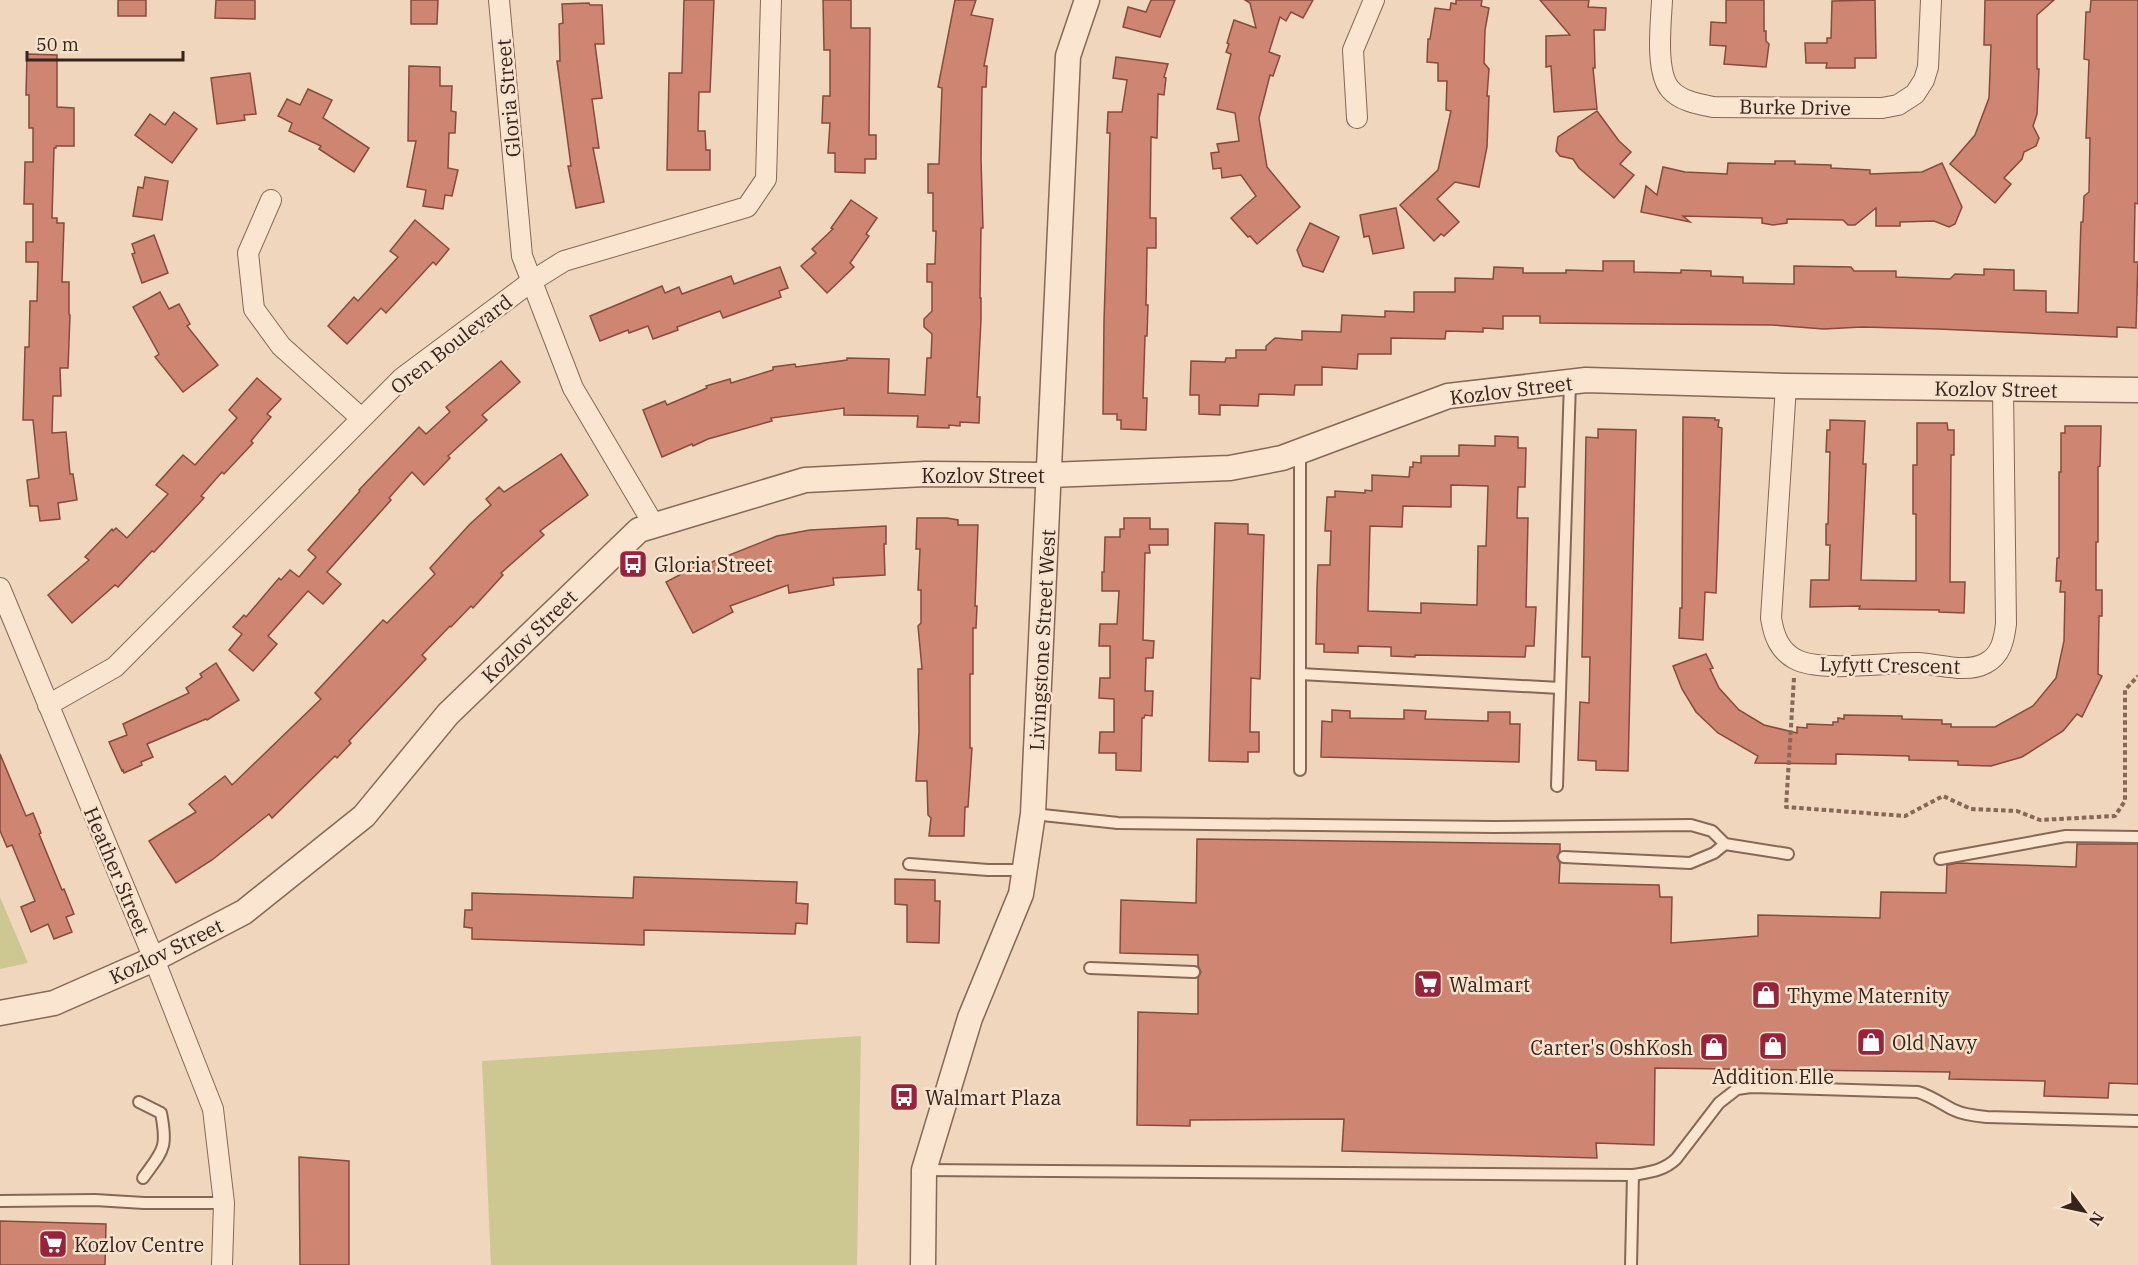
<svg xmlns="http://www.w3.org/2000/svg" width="2138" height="1265" font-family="'IBM Plex Serif',serif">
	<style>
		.green { fill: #cdc891 }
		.building { fill: #ce8672; stroke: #874a3b; stroke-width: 1.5; fill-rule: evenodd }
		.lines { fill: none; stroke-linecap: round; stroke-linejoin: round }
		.service-casing { stroke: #876756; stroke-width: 14 }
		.minor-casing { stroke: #876756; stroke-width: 22 }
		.tertiary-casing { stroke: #876756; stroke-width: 27 }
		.path { stroke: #876756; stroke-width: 4; stroke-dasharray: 4.5 3; stroke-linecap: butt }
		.service { stroke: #fae5d1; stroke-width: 10 }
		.minor { stroke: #fae5d1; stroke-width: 20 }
		.tertiary { stroke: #fae5d1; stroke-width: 24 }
		.labels { text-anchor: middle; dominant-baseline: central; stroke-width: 5; stroke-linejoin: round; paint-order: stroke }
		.street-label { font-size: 20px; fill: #36231b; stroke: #f6e2cd }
		.poi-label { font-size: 20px; fill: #36231b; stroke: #f6e2cd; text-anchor: start }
	</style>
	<rect width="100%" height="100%" fill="#efd6bd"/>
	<g class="green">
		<path d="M0,897L28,963L0,969Z"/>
		<path d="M861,1036L857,1265H491L482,1061Z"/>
	</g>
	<g class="building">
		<rect x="118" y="0" width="28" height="16"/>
		<path d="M216,0H255V19L215,18Z"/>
		<path d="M411,0H438L437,24H411Z"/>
		<path d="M684,0H714L710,92H699L698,131H705L706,150H710V170H667L669,73H682Z"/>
		<path d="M823,0H851V28H870L869,135H876V159H865V173L835,172V153H828L830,123H822L823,96H830V50H824Z"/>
		<path d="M955,0H976L971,15L993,19L984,66H987L986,87H982L981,159L983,228H981L980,298H981V320L977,397H980L979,423L960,422V426L949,425V428L917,427L918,416L844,415V408L771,418L772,421L708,439L693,446L692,444L662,457L643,410L665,401L667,405L707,388L706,386L730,379L731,383L773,370V367L795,364L796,367L847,360V358L889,359L888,393L925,395L927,358H931L932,334L924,327V319L932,311V282H927V264H935L936,231H933V193H928V164H939L942,88L938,87Z"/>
		<path d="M1151,0H1175L1160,37L1123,27L1128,7L1146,12Z"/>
		<path d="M1245,0H1313L1303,18L1291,12L1286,21L1280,17L1269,52L1280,56L1273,76L1270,75L1259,118L1267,167L1300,207L1257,244L1250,236L1248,237L1231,218L1256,196L1241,175L1222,178L1221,168L1213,169L1211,153L1219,152L1217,144L1239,141L1235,113L1217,109L1231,54L1226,52L1229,44L1227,43L1234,20L1256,28L1250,3Z"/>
		<path d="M1456,0H1482L1481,6L1489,8L1485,30L1484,63L1489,69L1487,96H1489L1487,147L1479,187L1455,182L1437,199L1459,222L1444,236L1441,234L1434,241L1400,205L1438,170L1451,111L1446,110L1447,81H1438V63L1427,62L1428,39H1430L1435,8L1450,10L1451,3L1456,4Z"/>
		<path d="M1540,0H1589L1588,7L1606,8L1605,30H1594L1595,68H1593L1597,109L1554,112L1551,66L1546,67V36L1570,35Z"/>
		<path d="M1726,0H1764V31H1766V41L1769,44L1766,67L1724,64L1726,46L1710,45L1711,22L1726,23Z"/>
		<path d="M1875,0L1876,58H1855V68H1826L1827,63H1806L1805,43H1827V38H1831L1832,1Z"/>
		<path d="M1985,0H2054L2037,15V69H2039L2037,114L2033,126L2039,138L2036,146L2024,152L2022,159L2004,178L2011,184L1995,203L1950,164L1975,135L1989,98L1991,45H1984Z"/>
		<path d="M2091,0H2138V204L2135,203L2134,262H2138L2136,328L2117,327V337L1938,329L1862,327L1824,329L1772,325L1540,323V316H1503V329L1483,328V332L1446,331L1445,339L1391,338V354H1358L1357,369L1322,367V385H1295L1294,395L1259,394L1258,406L1220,405V415L1199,414V395H1190L1191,361L1225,362L1226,358H1236V350H1266V346L1275,338L1302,340V331L1341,332L1342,315L1385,317V311L1414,312V292H1455V278L1493,279L1494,267L1523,268V273H1566V270L1603,271V261H1634V272L1681,273V270L1711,271V276L1743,277V283L1794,284V266L1851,267L1854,271H1896V277L1950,279L1955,274L1984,275V269L2014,270V290L2046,291V312L2078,313L2081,222H2083L2084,196L2089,192L2090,138H2086L2089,60L2084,59L2086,12H2090Z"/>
		<path d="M589,3L590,5H602L604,44H595L602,98L592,99L599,148H593L604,202L576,208L568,166H571L557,61H560L559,24L563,23L562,4Z"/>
		<path d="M27,54L57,55V107L74,108V146H56V148H54L52,218H57V223H64L62,282H69V314L70,315L68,368H60L61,396H53L52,433L66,432L70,474H73L77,500L58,503L60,519L40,521L38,506H30L27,480L39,478L33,420H23L25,347H29L30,301H37L38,262H26V242H33V204H24L25,162H33V128H29V95H26Z"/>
		<path d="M1116,57L1168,64L1164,77L1166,78L1164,95L1158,94L1157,138L1151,137L1150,218H1156V248H1147L1146,305H1148L1147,336H1145L1143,398H1147L1146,430L1121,429V420H1117V414H1103L1104,321L1110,133H1107L1108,112H1122L1127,80L1113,78Z"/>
		<path d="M409,66L440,67V86H452L451,111L456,112L455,133H449L448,168L458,170L452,196L445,195L443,209L423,206L426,190L407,187L416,141H408Z"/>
		<path d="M250,73L256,114L244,115L245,120L217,124L211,78Z"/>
		<path d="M308,89L332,100L323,118L369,148L354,172L319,149L321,146L289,131L292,123L278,116L287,99L300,105Z"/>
		<path d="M1597,111L1619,141L1631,152L1620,164L1634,175L1614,198L1579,168L1573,159L1560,156L1556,151L1558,137Z"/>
		<path d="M174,112L197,129L172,163L135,135L150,114L165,125Z"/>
		<path d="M1775,161H1795V164L1831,165V168L1870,170V174L1922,172L1942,163L1962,207L1955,224L1949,227L1934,221L1900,222V226H1876V208L1855,225H1848L1843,220L1787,219V223L1773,225L1762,223V218L1683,216L1690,222L1641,212L1646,186L1657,195L1663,167L1685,172L1727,174L1728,163L1775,164Z"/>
		<path d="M145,177L168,181L162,220L133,216L138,187L143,188Z"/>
		<path d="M851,200L877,218L866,234L869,236L850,263L854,267L827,293L801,266L816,253L812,249L833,229L831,228Z"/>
		<path d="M1396,208L1404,248L1373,254L1369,236L1364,237L1360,215Z"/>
		<path d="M415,220L449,249L436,265L433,262L386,313L381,308L347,344L328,326L354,297L358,301L398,257L390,251Z"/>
		<path d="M1310,223L1339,237L1323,272L1303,266L1297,250Z"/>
		<path d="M154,235L168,273L142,283L132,254L135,253L132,244Z"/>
		<path d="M780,267L788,288L779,291L781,297L723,318L720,311L677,327L678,330L653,339L648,326L629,333L628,330L600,341L590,316L662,286L665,293L679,287L682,294L731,276L734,284Z"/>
		<path d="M160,292L169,309L179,304L190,324L187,326L218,365L183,392L155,357L159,354L133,307Z"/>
		<path d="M501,361L520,382L482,415L487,420L448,456L450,458L424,485L412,472L389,498L391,500L327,572L341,584L323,604L308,591L268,636L277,644L253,671L229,650L242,634L233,627L244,615L246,617L279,578L281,580L290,570L299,577L316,557L308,550L360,491L359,490L419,427L426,434L450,412L446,407Z"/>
		<path d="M257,378L281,399L267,414L271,417L251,441L253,443L224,474L222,472L201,496L204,498L154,552L152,551L118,587L115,585L72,623L48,595L89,560L85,557L112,529L113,531L116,528L127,538L168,494L156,485L183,455L195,465L237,418L229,410Z"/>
		<path d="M1683,417L1715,418V420H1719L1718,427L1722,428L1716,593L1705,592L1703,640L1679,638L1680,608H1682Z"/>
		<path d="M1830,420L1865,421L1863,464H1866L1861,580L1916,581V514H1913V465H1917V423H1947L1948,430H1954V455H1951L1950,582H1965L1964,613L1939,612V610L1859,609L1860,606L1810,607L1811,580H1829L1830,545H1826V524H1828L1830,452H1826L1827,430H1830Z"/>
		<path d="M2065,426H2101L2100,466L2098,467V542H2096V590H2102V616H2099L2098,674L2102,676L2082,717L2077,714L2063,731L2022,757L1991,766L1958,765V761L1909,760V756L1836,754V764L1755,763L1758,756L1718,733L1696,712L1682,689L1673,666L1706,654L1713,668L1710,669L1719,688L1739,710L1764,725L1797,733V727L1807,728V724L1833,725V722H1838V718L1844,719V715L1902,716V719L1942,720V724H1951V727H1995L2033,706L2056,678L2064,641L2065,592H2060L2061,581H2056L2057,558H2059V472H2061V433H2065Z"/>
		<path d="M1598,429L1636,430L1628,771L1596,770V761L1578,760L1580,702L1589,703L1590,657H1582L1586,437L1598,438Z"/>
		<path d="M1495,436L1518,437V448H1526L1525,487H1518L1517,518H1528L1526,607H1536L1534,646H1526L1525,657L1415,655V657L1391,656V647L1358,646V653L1324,652V644H1316L1317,588L1318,565H1330L1331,531H1325L1327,497H1335V491L1365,493V490L1372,491V475L1409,477L1410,467H1413V462L1421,463V456H1459V445L1495,446ZM1451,485L1488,486L1486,546H1478L1477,605L1421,603V613L1368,611L1370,526L1402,527L1403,506L1451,507Z"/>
		<path d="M561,454L588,495L540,531L544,535L501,573L503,575L473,608L471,606L451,627L450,626L422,655L426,659L349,741L351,743L337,758L335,756L272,818L269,814L212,860L176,883L149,841L196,812L189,804L225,776L232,785L321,699L315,693L383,620L387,623L435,574L430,568L470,524L491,505L486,499L499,487L504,492Z"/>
		<path d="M917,518H947L958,520V525H978L975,606H977L976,628H973V674H970V748H972L968,807H965L964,836H929L931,818L928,815L927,781H916L919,732L918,669H922L918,626L921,623V590H918L920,549H916Z"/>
		<path d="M1124,518H1150V529H1168V545H1149L1150,553H1145L1143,640L1154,641L1153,658H1146L1145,691H1153L1152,716L1145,715L1144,718H1142L1141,771L1116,770V753H1099L1100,732H1114V699L1099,698L1100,678H1110V646H1099L1100,624H1117L1119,591H1102V572H1104L1105,537H1120V529H1124Z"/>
		<path d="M1215,523L1248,524V534L1264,535L1260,679L1251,678L1250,732H1259V752H1248V762L1209,761Z"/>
		<path d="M886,526V544H884L885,575L833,578L834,585L789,593L788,585L730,606L733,612L693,633L666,582L706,561L707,564L777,536L810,530Z"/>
		<path d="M216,663L239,700L207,720L206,719L147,744L153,757L141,762L142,765L124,773L123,770L122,771L109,742L127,735L123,724L189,693L186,688L202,677L200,674Z"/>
		<path d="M1332,710L1350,711V718L1404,719V710L1426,711L1425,719L1488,721V712H1510V724H1520L1519,762L1321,757L1322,721L1332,722Z"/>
		<path d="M0,754L26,816L33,813L41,833L39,834L62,890L64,889L74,914L66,917L72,932L54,939L48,924L31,932L21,907L35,901L12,845L7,847L0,831Z"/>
		<path d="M1197,839L1560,844V851L1557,857L1560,863L1559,883L1659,885L1660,897H1672L1671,943L1758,936V915L1880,918L1881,892L1946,893L1947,865L1958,863L2076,867L2077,844H2138V1084L2109,1083L2108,1098L2044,1096L2045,1081L1949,1079L1950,1072L1655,1068L1654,1145L1596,1143L1597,1158L1342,1151L1344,1119L1190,1120V1126L1137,1125L1138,1012L1198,1014V978L1201,972L1198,966V955L1120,953L1121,900L1196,903Z"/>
		<path d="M634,877L797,882L796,903L808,904L807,924L796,923L795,934L644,930V945L472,939V928L464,927L465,910H472V893L633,898Z"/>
		<path d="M895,879L935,880V901H940L939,943L907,942V905L895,904Z"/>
		<path d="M299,1157L349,1161V1265H300Z"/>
		<path d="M0,1221L106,1224L105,1265H0Z"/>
	</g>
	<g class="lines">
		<g class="service-casing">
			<g id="service">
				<path d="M1300,451V770"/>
				<path d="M1300,674L1560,688"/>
				<path d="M1557,786L1570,382"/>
				<path d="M1033,814L1118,823L1494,827L1691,825L1712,831L1725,844L1788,854"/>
				<path d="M1564,857L1690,863L1714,853L1725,844"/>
				<path d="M1940,859L2066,836L2138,837"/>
				<path d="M909,864L988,870H1024"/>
				<path d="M1090,968L1194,972"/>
				<path d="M139,1102L161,1113C168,1149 163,1150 143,1178"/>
				<path d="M924,1170L1633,1175C1650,1172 1663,1171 1676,1159L1719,1103L1737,1089L1751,1087L1918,1092C1931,1096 1942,1104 1954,1110C1964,1115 1976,1116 1987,1117L2138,1121"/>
				<path d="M0,1201L95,1200L144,1203H224"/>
				<path d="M1631,1265L1633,1175"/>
			</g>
		</g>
		<g class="minor-casing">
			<g id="minor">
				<path d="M499,0L522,256L573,388L654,525"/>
				<path d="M1662,0C1661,23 1655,71 1670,89C1680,101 1698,104 1713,107L1882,108L1898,105L1915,94L1924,80L1928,67L1931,0"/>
				<path d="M1357,118L1353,50L1374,0"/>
				<path d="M271,200L248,253L254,309L281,346L361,418"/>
				<path d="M1786,386L1771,618C1774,636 1779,650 1795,659C1821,673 1887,662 1918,663C1939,664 1966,674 1986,663C2001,655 2004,640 2006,624L2003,389"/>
				<path d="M0,588L154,959L213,1109L224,1203L222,1265"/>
				<path d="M48,705L115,667L402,378L532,281L564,261L747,207L766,179L771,0"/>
			</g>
		</g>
		<g class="tertiary-casing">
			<g id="tertiary">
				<path d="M0,1013L54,1003L154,959L244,912L364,816L448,714L639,530L805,480L925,474L1049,475L1230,468L1282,458L1448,396L1586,380L1786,386L2138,390"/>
				<path d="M923,1265L924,1170L970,1018L1021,894L1033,814L1068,56L1087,0"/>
			</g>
		</g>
		<path class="path" d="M1794,678L1786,807L1905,816L1943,796L1971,809L2017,811L2040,820L2115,816L2125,801V690L2138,676"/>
		<use href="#service" class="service"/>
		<use href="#minor" class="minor"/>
		<use href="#tertiary" class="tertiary"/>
	</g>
	<defs>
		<g id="bus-square" transform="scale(1.5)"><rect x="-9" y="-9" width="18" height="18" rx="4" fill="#98243c" stroke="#f6e2cd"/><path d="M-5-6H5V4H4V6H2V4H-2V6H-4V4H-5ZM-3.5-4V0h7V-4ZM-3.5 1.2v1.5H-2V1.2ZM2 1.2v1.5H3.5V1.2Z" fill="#fff"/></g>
		<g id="supermarket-square" transform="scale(1.5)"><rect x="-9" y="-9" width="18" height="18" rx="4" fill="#98243c" stroke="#f6e2cd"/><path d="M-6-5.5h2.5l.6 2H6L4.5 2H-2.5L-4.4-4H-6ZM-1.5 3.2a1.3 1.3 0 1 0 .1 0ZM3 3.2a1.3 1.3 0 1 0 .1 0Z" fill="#fff"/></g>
		<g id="shop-square" transform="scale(1.5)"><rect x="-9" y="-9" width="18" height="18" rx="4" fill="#98243c" stroke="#f6e2cd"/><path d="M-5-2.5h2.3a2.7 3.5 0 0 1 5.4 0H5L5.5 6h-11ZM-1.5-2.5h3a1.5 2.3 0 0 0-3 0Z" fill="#fff"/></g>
	</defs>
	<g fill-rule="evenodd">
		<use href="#bus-square" x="633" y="564"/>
		<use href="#supermarket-square" x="1428" y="984"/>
		<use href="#shop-square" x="1766" y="995"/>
		<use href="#shop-square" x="1871" y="1042"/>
		<use href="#shop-square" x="1773" y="1046"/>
		<use href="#shop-square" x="1714" y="1047"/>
		<use href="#bus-square" x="904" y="1097"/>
		<use href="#supermarket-square" x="53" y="1244"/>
	</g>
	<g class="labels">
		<g class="street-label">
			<text transform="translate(508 98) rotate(-95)">Gloria Street</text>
			<text transform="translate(1795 107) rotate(1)">Burke Drive</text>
			<text transform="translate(451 344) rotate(-38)">Oren Boulevard</text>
			<text transform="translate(1996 389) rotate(1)">Kozlov Street</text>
			<text transform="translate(1511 390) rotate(-7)">Kozlov Street</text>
			<text x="983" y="475">Kozlov Street</text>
			<text transform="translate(529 636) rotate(-44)">Kozlov Street</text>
			<text transform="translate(1042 640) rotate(-87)">Livingstone Street West</text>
			<text transform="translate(1890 665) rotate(1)">Lyfytt Crescent</text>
			<text transform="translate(117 871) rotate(67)">Heather Street</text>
			<text transform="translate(166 951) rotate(-26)">Kozlov Street</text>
		</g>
		<g class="poi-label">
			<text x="654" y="564">Gloria Street</text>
			<text x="1449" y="984">Walmart</text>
			<text x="1787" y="995">Thyme Maternity</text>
			<text x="1892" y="1042">Old Navy</text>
			<text x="1693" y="1047" text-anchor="end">Carter's OshKosh</text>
			<text x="1773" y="1076" text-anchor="middle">Addition Elle</text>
			<text x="925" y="1097">Walmart Plaza</text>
			<text x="74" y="1244">Kozlov Centre</text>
		</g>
	</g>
	<g transform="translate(2084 1211) rotate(123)" stroke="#f6e2cd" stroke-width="4.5" paint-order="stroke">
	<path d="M0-4.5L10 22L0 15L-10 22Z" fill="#36231b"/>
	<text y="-9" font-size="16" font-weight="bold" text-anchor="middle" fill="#36231b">N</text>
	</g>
	<path d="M27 51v9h156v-9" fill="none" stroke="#36231b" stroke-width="3"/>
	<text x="36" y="51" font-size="18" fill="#36231b" stroke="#f6e2cd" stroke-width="4.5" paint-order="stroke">50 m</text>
</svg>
